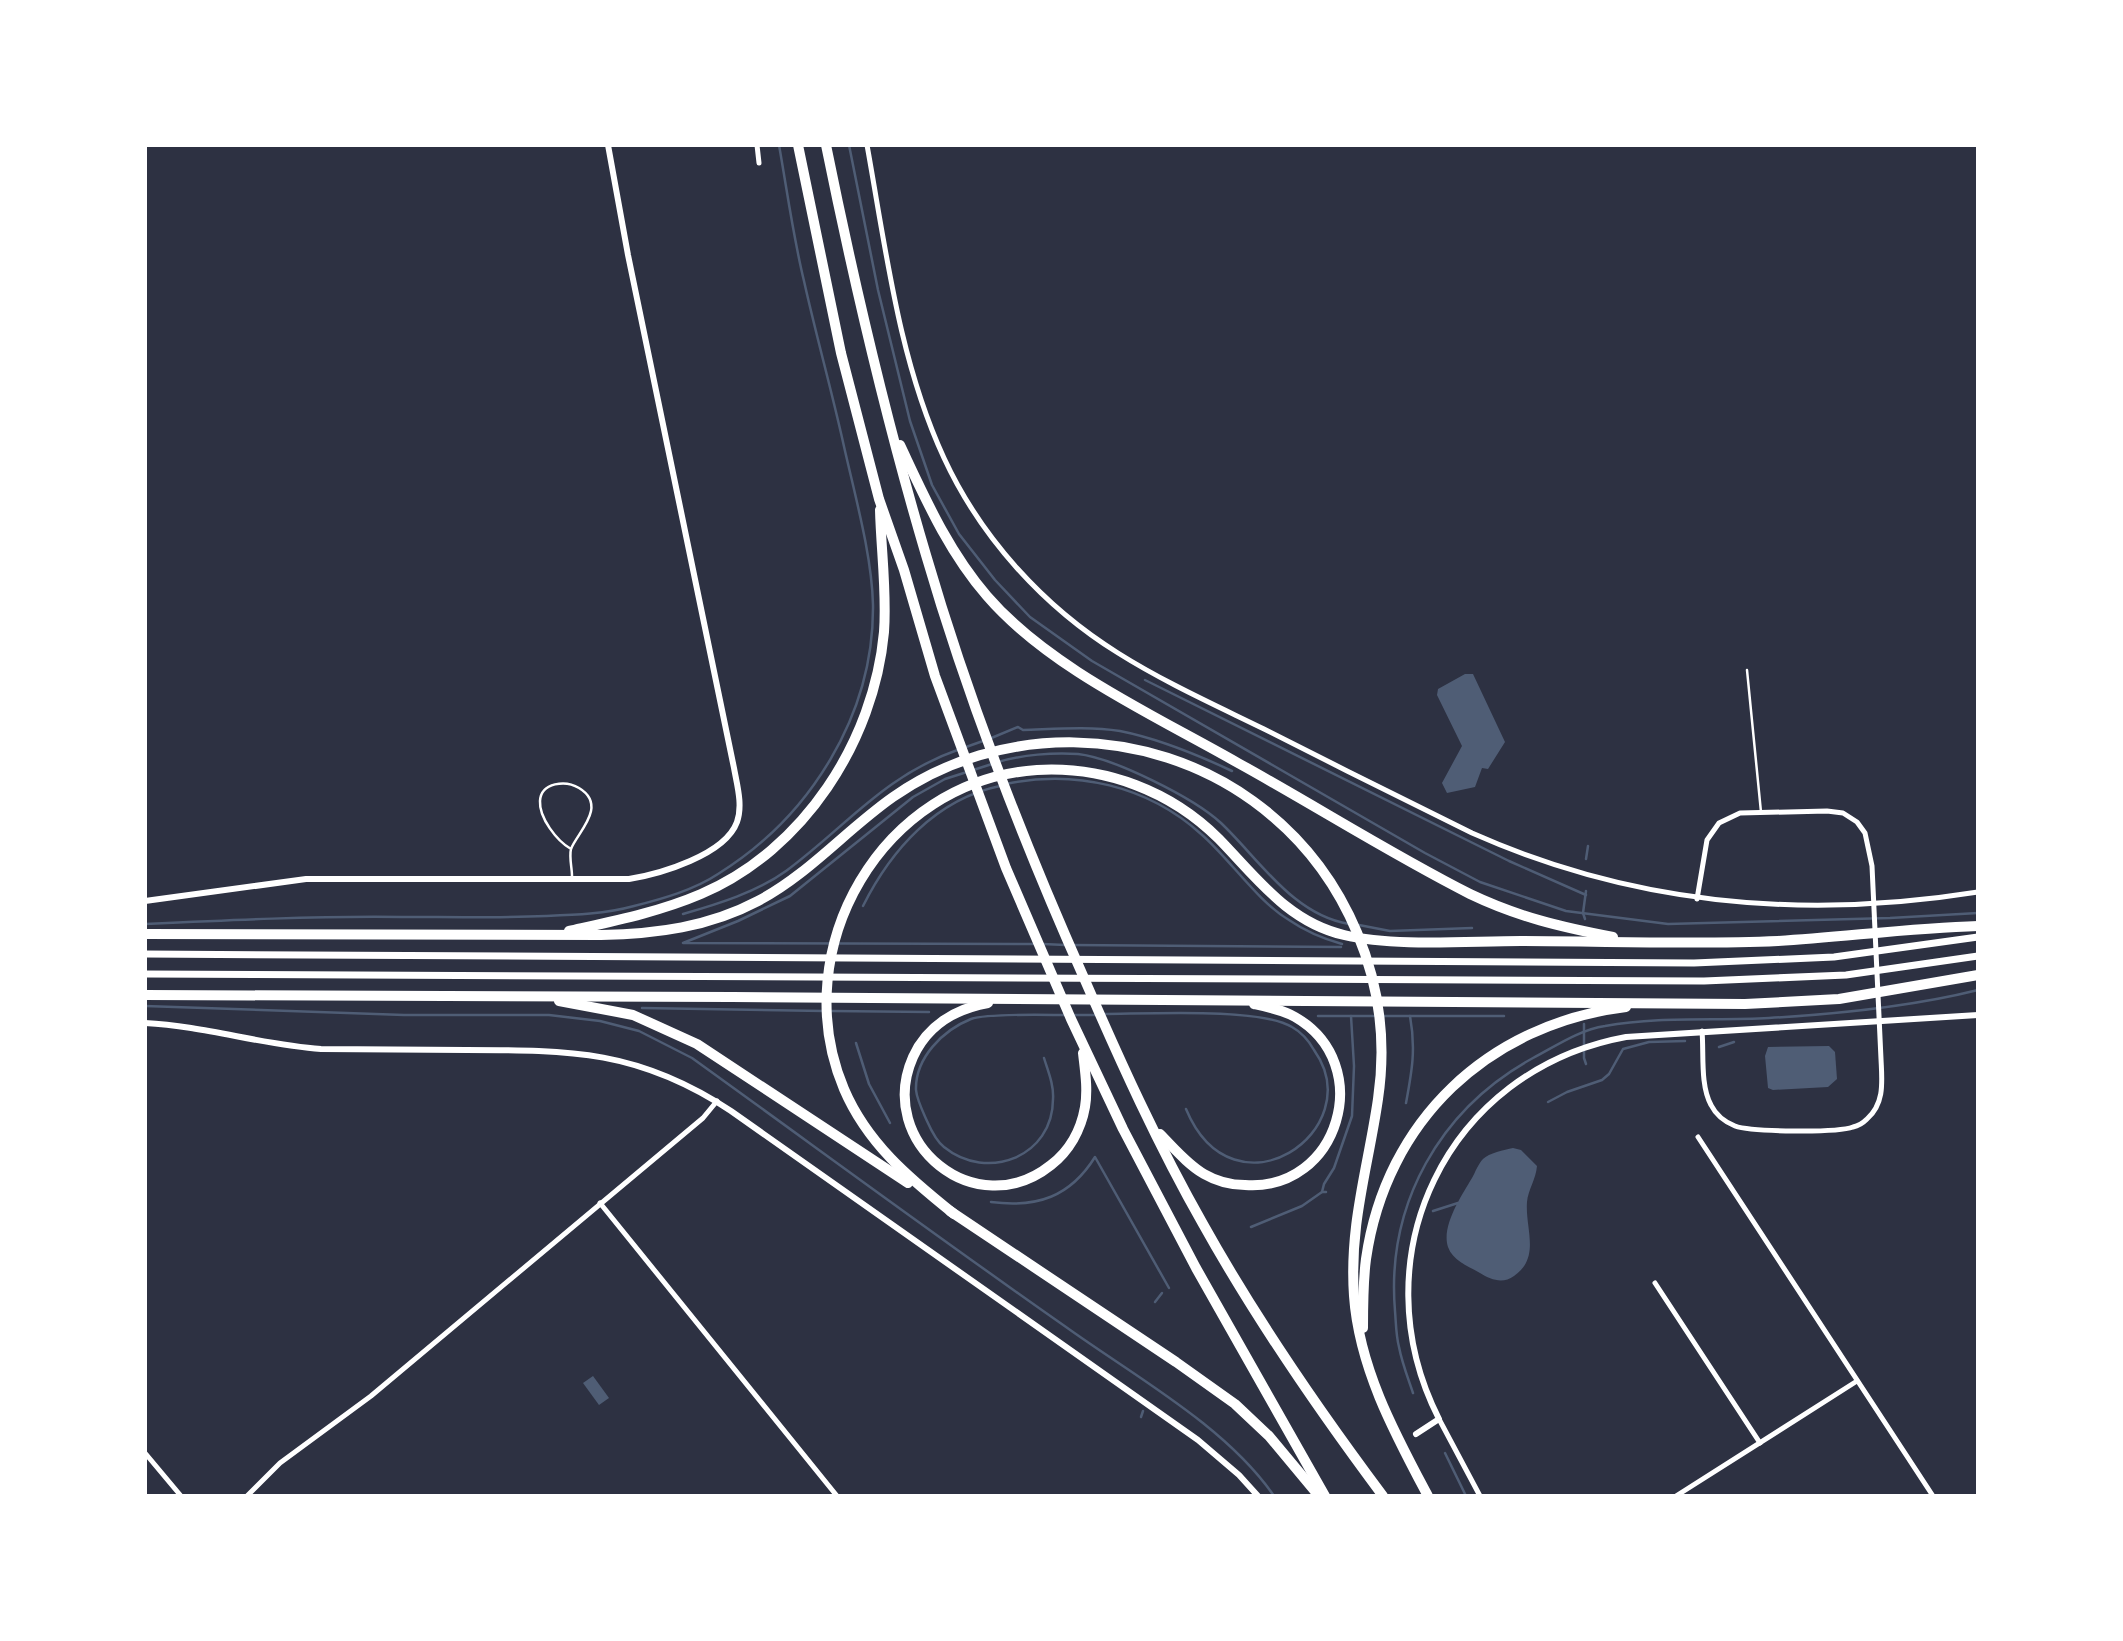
<svg xmlns="http://www.w3.org/2000/svg" width="2123" height="1641" font-family="'Titillium Web',sans-serif">
	<style>
		.water { fill: #4f5d75 }
		.lines { fill: none; stroke-linecap: round; stroke-linejoin: round }
		.stream { stroke: #4f5d75; stroke-width: 2.5 }
		.service { stroke: #fff; stroke-width: 2.5 }
		.minor { stroke: #fff; stroke-width: 5 }
		.tertiary { stroke: #fff; stroke-width: 6 }
		.secondary { stroke: #fff; stroke-width: 7 }
		.motorway { stroke: #fff; stroke-width: 10 }
	</style>
	<rect width="100%" height="100%" fill="#2d3142"/>
	<g class="water">
		<path d="M1465,674H1473L1505,742L1488,769L1482,768L1475,787L1447,793L1442,783L1462,746L1437,695L1438,689Z"/>
		<path d="M1829,1046L1835,1052L1837,1079L1828,1087L1773,1090L1768,1088L1765,1056L1768,1047Z"/>
		<path d="M1513,1148L1521,1150L1537,1166C1536,1179 1528,1190 1527,1202C1525,1229 1541,1257 1514,1276C1503,1284 1491,1280 1480,1273C1468,1266 1453,1261 1448,1247C1441,1226 1462,1195 1472,1178C1475,1173 1478,1164 1483,1159C1489,1153 1504,1150 1513,1148Z"/>
		<path d="M593,1376L609,1398L599,1405L583,1383Z"/>
	</g>
	<g class="lines">
		<g class="stream">
			<path d="M849,145L878,290L910,421L932,485L959,534L995,580L1030,617L1092,661L1425,853L1480,882L1566,911L1668,924L1890,918L1978,913"/>
			<path d="M1145,680L1509,861L1586,895"/>
			<path d="M989,739L1018,727L1023,730C1055,729 1089,726 1120,731C1160,739 1196,754 1232,771"/>
			<path d="M966,747L983,741"/>
			<path d="M998,762C1022,755 1053,752 1078,754C1114,758 1194,798 1221,823C1259,859 1293,915 1349,924"/>
			<path d="M992,764L945,779L913,797L790,896L738,921L683,943L1037,944"/>
			<path d="M1006,784C1075,769 1148,786 1201,834C1230,859 1257,901 1289,920C1305,931 1324,939 1342,944"/>
			<path d="M1586,859L1588,846"/>
			<path d="M863,906C891,850 936,799 1000,786"/>
			<path d="M683,914C718,904 757,892 786,871C848,825 883,776 960,749"/>
			<path d="M1585,919L1583,913L1586,891"/>
			<path d="M145,924C230,920 315,916 401,917C449,917 497,918 546,916C575,915 605,914 634,906C662,899 694,890 718,874C810,817 874,715 873,605C872,555 854,492 843,442C831,388 816,335 804,281C793,236 787,190 779,145"/>
			<path d="M1359,925L1390,931L1472,928"/>
			<path d="M1043,944L1065,945"/>
			<path d="M1071,945L1341,947"/>
			<path d="M145,1006L404,1015H549L600,1021L639,1031L692,1058C817,1148 940,1239 1066,1327C1134,1376 1226,1426 1274,1496"/>
			<path d="M642,1008L824,1011"/>
			<path d="M831,1011L929,1012"/>
			<path d="M1102,1014C1144,1014 1259,1007 1292,1027C1301,1032 1309,1041 1314,1050C1371,1130 1234,1224 1186,1109"/>
			<path d="M1074,1015H1095"/>
			<path d="M1318,1016H1375"/>
			<path d="M1381,1016H1504"/>
			<path d="M1584,1024V1058L1586,1064"/>
			<path d="M856,1043L869,1084L890,1123"/>
			<path d="M1719,1047L1734,1042"/>
			<path d="M1044,1058C1048,1071 1054,1085 1053,1099C1053,1157 987,1182 944,1147C936,1141 931,1130 927,1121C923,1112 917,1100 916,1090C915,1058 943,1030 971,1019C988,1013 1046,1015 1067,1015"/>
			<path d="M1548,1102L1567,1092L1602,1080L1609,1074L1623,1049L1649,1042L1685,1041"/>
			<path d="M1406,1103C1412,1071 1416,1049 1410,1016"/>
			<path d="M1322,1192L1324,1184L1334,1168L1352,1116L1354,1066L1351,1016"/>
			<path d="M991,1202C1037,1208 1070,1197 1095,1157L1169,1288"/>
			<path d="M1433,1211L1458,1203"/>
			<path d="M1251,1227L1302,1206L1322,1192H1326"/>
			<path d="M1155,1302L1162,1293"/>
			<path d="M1413,1393C1408,1378 1402,1363 1399,1347C1396,1336 1396,1323 1395,1311C1386,1204 1440,1109 1533,1058C1556,1046 1579,1030 1605,1026C1659,1016 1715,1021 1769,1018C1838,1014 1910,1007 1978,990"/>
			<path d="M1141,1417L1143,1411"/>
			<path d="M1445,1453L1466,1496"/>
		</g>
		<g class="service">
			<path d="M1747,670L1761,812"/>
			<path d="M571,849C557,841 539,818 540,801C541,782 566,780 579,788C609,806 576,834 571,849C569,857 572,868 572,876"/>
		</g>
		<g class="minor">
			<path d="M757,145L759,163"/>
			<path d="M867,145C886,250 899,361 944,458C981,538 1044,607 1118,653C1164,682 1215,705 1264,729C1333,764 1403,799 1472,833C1634,905 1804,920 1978,892"/>
			<path d="M1697,899L1707,840L1719,823L1740,813L1827,811L1843,813L1857,822L1865,833L1872,866L1881,1059C1882,1081 1885,1103 1867,1119C1863,1123 1858,1126 1853,1127C1837,1133 1751,1132 1735,1126C1725,1122 1716,1115 1711,1105C1700,1085 1704,1053 1702,1031"/>
			<path d="M1698,1137L1933,1496"/>
			<path d="M600,1203L837,1496"/>
			<path d="M1655,1283L1760,1443"/>
			<path d="M1439,1419L1480,1496"/>
			<path d="M145,1453L181,1496"/>
			<path d="M247,1496L280,1463L371,1396L703,1118L717,1101"/>
			<path d="M1676,1496L1857,1381"/>
		</g>
		<g class="tertiary">
			<path d="M145,901L306,879H629C660,874 725,855 737,822C743,805 737,785 734,768L628,255L608,145"/>
			<path d="M145,1023C205,1026 262,1045 321,1049C369,1049 417,1050 466,1050C571,1050 639,1050 731,1111L1198,1440L1239,1475L1258,1496"/>
			<path d="M1416,1434L1439,1419C1357,1258 1446,1070 1626,1037L1978,1015"/>
		</g>
		<g class="secondary">
			<path d="M145,954L1694,963L1834,957L1978,937"/>
			<path d="M145,974L1704,981L1846,975L1978,956"/>
		</g>
		<g class="motorway">
			<path d="M798,145L841,353L879,499L904,570L935,676L1006,868L1071,1019L1123,1129L1196,1268L1325,1496"/>
			<path d="M826,145C854,283 886,420 926,555C968,699 1023,841 1084,978C1120,1061 1158,1145 1203,1224C1256,1319 1318,1409 1383,1496"/>
			<path d="M900,445C925,498 948,551 987,596C1049,668 1156,716 1238,763C1316,806 1391,854 1470,894C1518,917 1561,927 1613,937"/>
			<path d="M569,931C614,921 659,912 701,894C804,850 874,741 884,632C887,592 881,550 880,510"/>
			<path d="M145,934L601,935C656,934 709,927 758,901C809,874 846,830 893,797C1000,722 1148,725 1253,801C1347,869 1395,985 1378,1099C1368,1168 1349,1225 1354,1296C1359,1368 1395,1434 1428,1496"/>
			<path d="M145,995L732,997L1745,1004L1839,999L1978,975"/>
			<path d="M559,1001L633,1015L697,1044L908,1183"/>
			<path d="M988,1003C955,1009 927,1026 913,1057C875,1143 976,1225 1051,1165C1069,1151 1081,1130 1085,1107C1088,1089 1085,1071 1083,1053"/>
			<path d="M1160,1134C1174,1148 1187,1164 1204,1174C1216,1181 1230,1185 1245,1185C1339,1192 1377,1064 1295,1017C1283,1010 1268,1007 1254,1004"/>
			<path d="M950,1211L1176,1362L1235,1404L1269,1436L1319,1496"/>
			<path d="M954,1214C909,1178 867,1143 844,1089C785,949 882,780 1037,770C1105,766 1171,791 1219,839C1257,878 1288,922 1344,935C1395,947 1467,941 1521,941C1606,941 1692,945 1778,941C1844,937 1911,928 1978,926"/>
			<path d="M1363,1328C1363,1305 1363,1282 1366,1259C1386,1120 1489,1024 1626,1007"/>
		</g>
	</g>
	<rect width="2123" height="1641" fill="none" stroke="#ffffff" stroke-width="294"/>
</svg>
